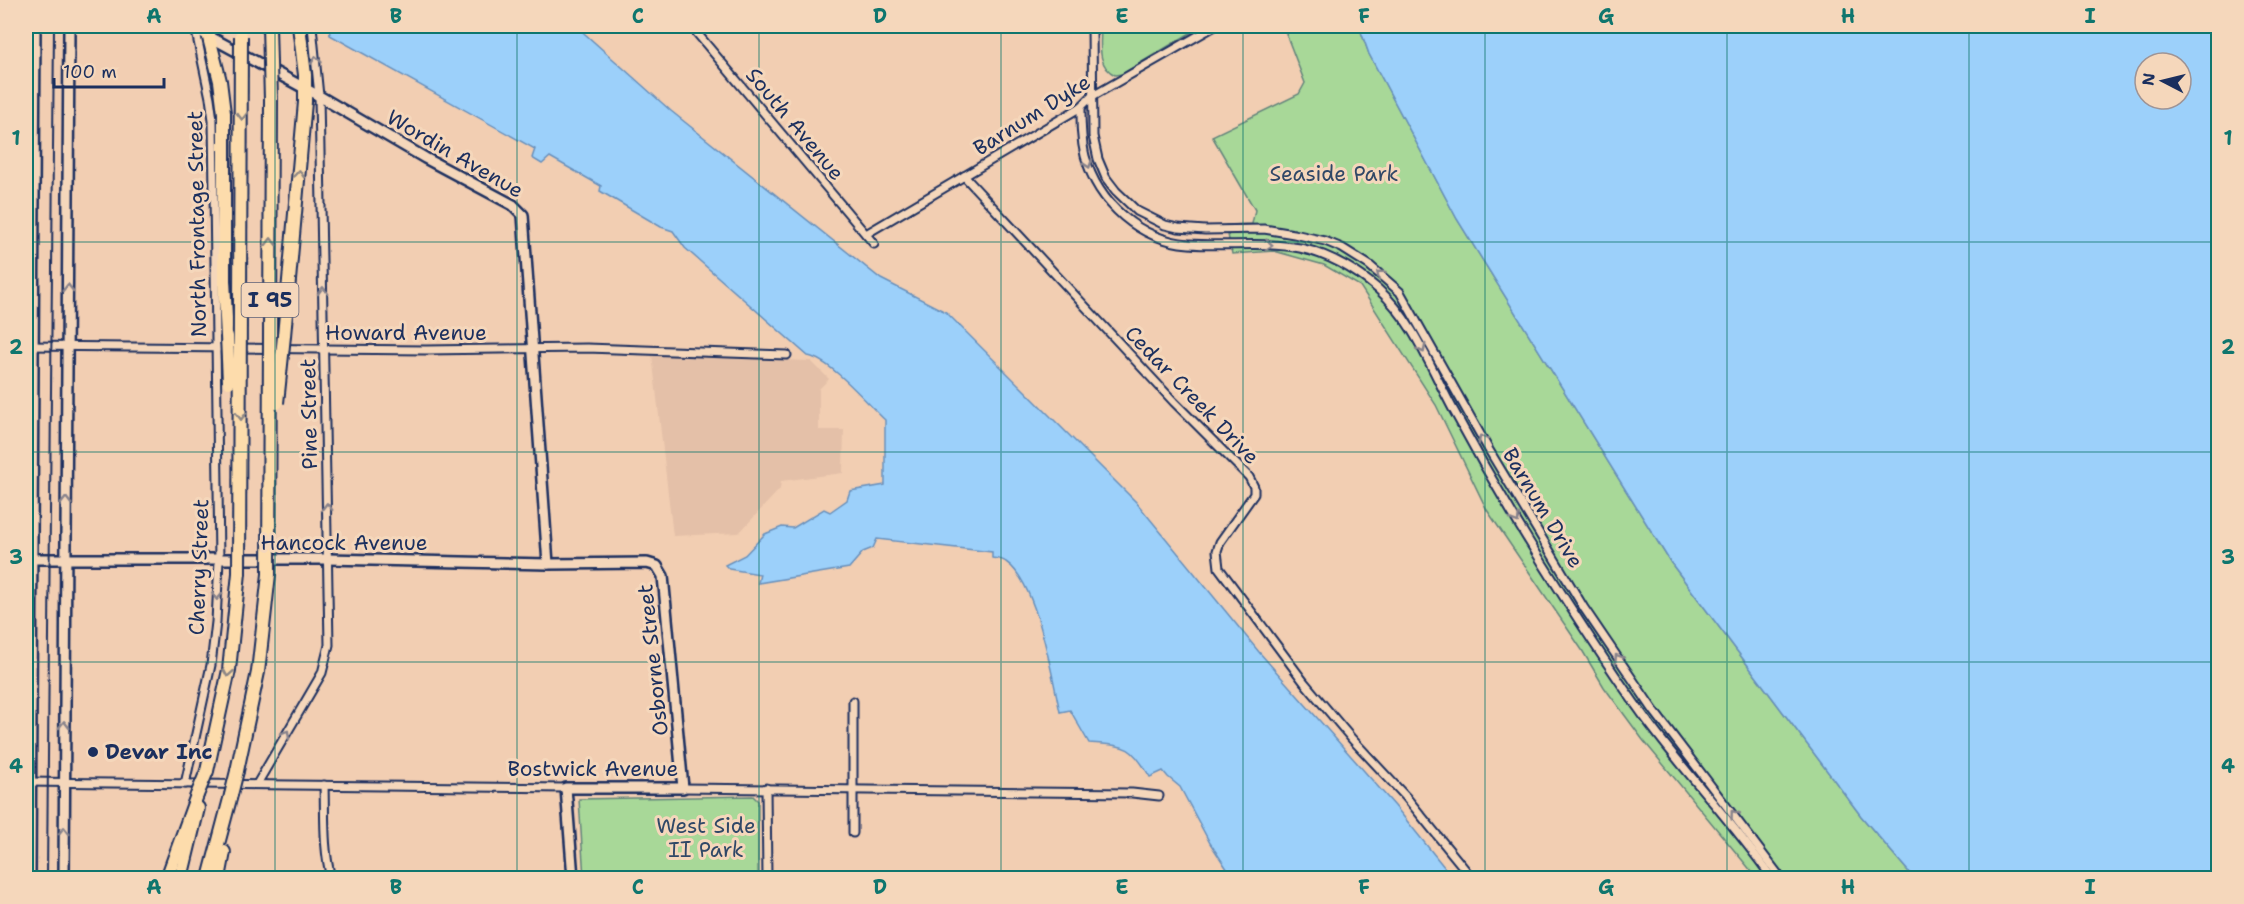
<svg xmlns="http://www.w3.org/2000/svg" width="2244" height="904" font-family="'Shantell Sans',sans-serif">
	<style>
		.built { fill: #e4c0a8 }
		.green { fill: #a8d898; stroke: #62847b; stroke-width: 1.5 }
		.water { fill: #9cd0fa; stroke: #6890bc; stroke-width: 1.5; fill-rule: evenodd }
		.lines { fill: none; stroke-linecap: round; stroke-linejoin: round }
		.street-casing { stroke: #1b2f5e; stroke-width: 11 }
		.secondary-casing { stroke: #1b2f5e; stroke-width: 14 }
		.highway-casing { stroke: #1b2f5e; stroke-width: 16 }
		.street { stroke: #f5d7bb; stroke-width: 7 }
		.secondary { stroke: #f5d7bb; stroke-width: 9 }
		.highway { stroke: #fddcac; stroke-width: 12 }
		.rail { stroke: #1b2f5e; stroke-width: 2 }
		.highway-bridge-casing { stroke: #1b2f5e; stroke-width: 16; stroke-linecap: butt }
		.highway-bridge { stroke: #fddcac; stroke-width: 12 }
		.oneway { stroke: #88838c }
		.oneway2 { stroke: #8c8685 }
		.grid { fill: none; stroke: #0f766e; stroke-width: 1.5; stroke-opacity: 0.55 }
		.poi-dot { fill: #1b2f5e; stroke: #f5d7bb; stroke-width: 2 }
		.labels { text-anchor: middle; dominant-baseline: central; stroke-width: 6; stroke-linejoin: round; paint-order: stroke }
		.shield { fill: #f5d7bb; stroke: #5c617a; stroke-width: 1.5 }
		.shield-label { font-size: 20px; font-weight: bold; fill: #1b2f5e }
		.street-label { font-size: 21px; fill: #1b2f5e; stroke: #f5d7bb }
		.park-label { font-size: 21px; fill: #304867; stroke: #f5d7bb }
		.poi-label { font-size: 21px; font-weight: bold; fill: #1b2f5e; stroke: #f5d7bb; text-anchor: start }
		.neatline { fill: none; stroke: #0f766e; stroke-width: 2 }
		.grid-label { font-size: 20px; text-anchor: middle; font-weight: bold; fill: #0f766e }
	</style>
	<rect width="100%" height="100%" fill="#f2ceb2"/>
	<filter id="ink" filterUnits="userSpaceOnUse"><feTurbulence type="fractalNoise" baseFrequency=".0167" numOctaves="2"/><feDisplacementMap in="SourceGraphic" scale="12" xChannelSelector="R" yChannelSelector="G"/><feConvolveMatrix kernelMatrix="1 2 1 2 8 2 1 2 1" color-interpolation-filters="sRGB"/></filter>
	<g filter="url(#ink)">
		<g class="built">
			<path d="M26,249H30L29,339L26,341Z"/>
			<path d="M652,355L811,361L829,379L819,389V430H844L843,473L781,481L780,489L739,533L673,536Z"/>
		</g>
		<g class="green">
			<path d="M1101,26H1202L1122,74L1115,75C1096,66 1101,43 1101,26Z"/>
			<path d="M1283,26H1359L1369,54L1457,219L1671,563L1861,816L1914,878H1757L1643,740L1604,687L1582,650L1487,510L1436,405L1360,286L1324,265L1274,251L1232,254L1226,225L1252,224L1255,210L1212,136L1299,94L1305,83Z"/>
			<path d="M753,796L758,801V878H584L579,799Z"/>
		</g>
		<g class="water">
			<path d="M329,26H576L671,111L881,279L946,312L1136,502L1259,652L1395,806L1453,878H1233L1210,843L1180,787L1168,777L1163,771L1150,777C1131,744 1126,746 1089,743L1070,710L1060,712C1052,676 1037,582 1006,562C1002,559 997,559 992,558V552L877,539L873,548L863,552L849,568L758,583L760,574L729,569L725,565L745,555L765,534L782,527L793,528L824,509L830,512L847,500L850,491L885,485V420C867,403 831,360 808,356L685,248L673,231L661,227L600,191L601,186L550,157L542,164L532,158L535,149L330,35Z"/>
			<path d="M1359,26H2218V878H1914L1861,816L1671,563L1457,219L1369,54ZM2145,63H2181V99H2145Z"/>
		</g>
		<g class="lines">
			<g class="street-casing">
				<g id="street">
					<path d="M691,26L874,244"/>
					<path d="M1092,26L1093,136L1098,159L1106,178L1116,191L1137,211L1165,225L1178,228L1205,230L1264,229L1294,234L1325,241L1342,248L1369,265L1400,292L1489,450L1584,608L1654,711L1781,878"/>
					<path d="M26,46H35"/>
					<path d="M1081,107C1081,124 1081,140 1085,156C1098,204 1140,240 1189,244C1226,247 1263,241 1300,248C1328,254 1356,270 1378,289C1414,321 1431,369 1454,411C1489,476 1527,540 1567,602C1594,644 1621,686 1651,726C1690,778 1735,825 1772,878"/>
					<path d="M964,176L1174,402L1249,477L1254,487V494L1220,542L1217,551L1219,568L1304,682L1352,739L1406,797L1472,878"/>
					<path d="M866,234L1081,107L1091,97L1215,26"/>
					<path d="M26,346L426,350L587,348L787,355"/>
					<path d="M26,782L566,788"/>
					<path d="M185,784L211,665L216,622L219,560L213,120L210,98L195,27"/>
					<path d="M257,784L322,673L329,645L319,96L312,26"/>
					<path d="M324,785C325,817 323,848 331,878"/>
					<path d="M683,788L1132,793L1159,796"/>
					<path d="M766,788L767,878"/>
					<path d="M853,833V701"/>
				</g>
			</g>
			<g class="secondary-casing">
				<g id="secondary">
					<path d="M190,26L319,96L425,158L513,205L523,215L548,564"/>
					<path d="M31,559H327L548,564L647,563L657,566L663,576L683,788H566L573,878"/>
					<path d="M30,878L35,26"/>
					<path d="M64,878L69,26"/>
				</g>
			</g>
			<g class="highway-casing">
				<g id="highway">
					<path d="M206,26L220,81L224,113V280L227,336"/>
					<path d="M284,336L305,102V75L299,26"/>
					<path d="M207,771L229,670L239,573"/>
					<path d="M237,771L258,672L269,574"/>
					<path d="M167,878L197,795"/>
					<path d="M181,878L198,808"/>
					<path d="M209,878L231,795"/>
					<path d="M219,878L224,852"/>
				</g>
			</g>
			<use href="#street" class="street"/>
			<use href="#secondary" class="secondary"/>
			<use href="#highway" class="highway"/>
			<path class="rail" d="M47,878L54,26"/>
			<g class="highway-bridge-casing">
				<g id="highway-bridge">
					<path d="M227,336L229,382"/>
					<path d="M277,403L284,336"/>
					<path d="M239,573L241,36"/>
					<path d="M269,574L271,100L269,26"/>
					<path d="M197,795L207,771"/>
					<path d="M231,795L237,771"/>
				</g>
			</g>
			<use href="#highway-bridge" class="highway-bridge"/>
		</g>
		<defs><path id="oneway-chevron" d="M-2-3.5L2.5 0L-2 3.5" fill="none" stroke-width="1.6" stroke-linecap="round" stroke-linejoin="round" transform="scale(1.5)"/></defs>
		<g class="oneway">
			<use href="#oneway-chevron" transform="translate(316 60) rotate(-97)"/>
			<use href="#oneway-chevron" transform="translate(1088 164) rotate(71)"/>
			<use href="#oneway-chevron" transform="translate(1269 245) rotate(5)"/>
			<use href="#oneway-chevron" transform="translate(1380 274) rotate(-140)"/>
			<use href="#oneway-chevron" transform="translate(68 288) rotate(-90)"/>
			<use href="#oneway-chevron" transform="translate(323 291) rotate(-91)"/>
			<use href="#oneway-chevron" transform="translate(1422 349) rotate(63)"/>
			<use href="#oneway-chevron" transform="translate(1482 439) rotate(-119)"/>
			<use href="#oneway-chevron" transform="translate(66 501) rotate(-89)"/>
			<use href="#oneway-chevron" transform="translate(327 507) rotate(-91)"/>
			<use href="#oneway-chevron" transform="translate(1516 519) rotate(59)"/>
			<use href="#oneway-chevron" transform="translate(217 596) rotate(92)"/>
			<use href="#oneway-chevron" transform="translate(1618 658) rotate(-124)"/>
			<use href="#oneway-chevron" transform="translate(64 725) rotate(-90)"/>
			<use href="#oneway-chevron" transform="translate(286 734) rotate(-60)"/>
			<use href="#oneway-chevron" transform="translate(1734 814) rotate(-127)"/>
			<use href="#oneway-chevron" transform="translate(64 831) rotate(-90)"/>
		</g>
		<g class="oneway2">
			<use href="#oneway-chevron" transform="translate(242 116) rotate(90)"/>
			<use href="#oneway-chevron" transform="translate(299 174) rotate(-85)"/>
			<use href="#oneway-chevron" transform="translate(271 242) rotate(-90)"/>
			<use href="#oneway-chevron" transform="translate(241 416) rotate(90)"/>
			<use href="#oneway-chevron" transform="translate(228 673) rotate(100)"/>
		</g>
	</g>
	<path class="grid" d="M275,26V878M517,26V878M759,26V878M1001,26V878M1243,26V878M1485,26V878M1727,26V878M1969,26V878M26,242H2218M26,452H2218M26,662H2218"/>
	<circle class="poi-dot" cx="93" cy="752" r="6"/>
	<g class="labels">
		<rect class="shield" x="241.5" y="283" width="57" height="34" rx="4.5"/>
		<g class="shield-label">
			<text x="270" y="300">I 95</text>
		</g>
		<g class="street-label">
			<text transform="translate(1032 115) rotate(-32)">Barnum Dyke</text>
			<text transform="translate(795 124) rotate(50)">South Avenue</text>
			<text transform="translate(455 154) rotate(30)">Wordin Avenue</text>
			<text transform="translate(197 224) rotate(-91)">North Frontage Street</text>
			<text x="406" y="333">Howard Avenue</text>
			<text transform="translate(1192 395) rotate(46)">Cedar Creek Drive</text>
			<text transform="translate(309 414) rotate(-91)">Pine Street</text>
			<text transform="translate(1543 508) rotate(59)">Barnum Drive</text>
			<text x="344" y="543">Hancock Avenue</text>
			<text transform="translate(199 567) rotate(-88)">Cherry Street</text>
			<text transform="translate(653 660) rotate(-96)">Osborne Street</text>
			<text x="593" y="769">Bostwick Avenue</text>
		</g>
		<g class="park-label">
			<text x="1334" y="174">Seaside Park</text>
			<text x="706" y="826">West Side<tspan x="706" dy="24">II Park</tspan></text>
		</g>
		<g class="poi-label">
			<text x="105" y="752">Devar Inc</text>
		</g>
	</g>
	<rect width="2244" height="904" fill="none" stroke="#f5d7bb" stroke-width="66"/>
	<g transform="translate(2163 81) rotate(277)"><circle r="28" fill="#f5d7bb" stroke="#9e9496" stroke-width="1.5"/>
	<path d="M0-4.5L10 22L0 15L-10 22Z" fill="#1b2f5e"/>
	<text y="-9" font-size="16" font-weight="bold" text-anchor="middle" fill="#1b2f5e">N</text>
	</g>
	<path d="M54 78v9h110v-9" fill="none" stroke="#1b2f5e" stroke-width="3"/>
	<text x="63" y="78" font-size="18" fill="#1b2f5e" stroke="#f5d7bb" stroke-width="4.5" paint-order="stroke">100 m</text>
	<rect x="33" y="33" width="2178" height="838" class="neatline"/>
	<g class="grid-label">
		<text x="154" y="23">A</text>
		<text x="396" y="23">B</text>
		<text x="638" y="23">C</text>
		<text x="880" y="23">D</text>
		<text x="1122" y="23">E</text>
		<text x="1364" y="23">F</text>
		<text x="1606" y="23">G</text>
		<text x="1848" y="23">H</text>
		<text x="2090" y="23">I</text>
		<text x="16" y="145">1</text>
		<text x="2228" y="145">1</text>
		<text x="16" y="354">2</text>
		<text x="2228" y="354">2</text>
		<text x="16" y="564">3</text>
		<text x="2228" y="564">3</text>
		<text x="16" y="773">4</text>
		<text x="2228" y="773">4</text>
		<text x="154" y="894">A</text>
		<text x="396" y="894">B</text>
		<text x="638" y="894">C</text>
		<text x="880" y="894">D</text>
		<text x="1122" y="894">E</text>
		<text x="1364" y="894">F</text>
		<text x="1606" y="894">G</text>
		<text x="1848" y="894">H</text>
		<text x="2090" y="894">I</text>
	</g>
</svg>
